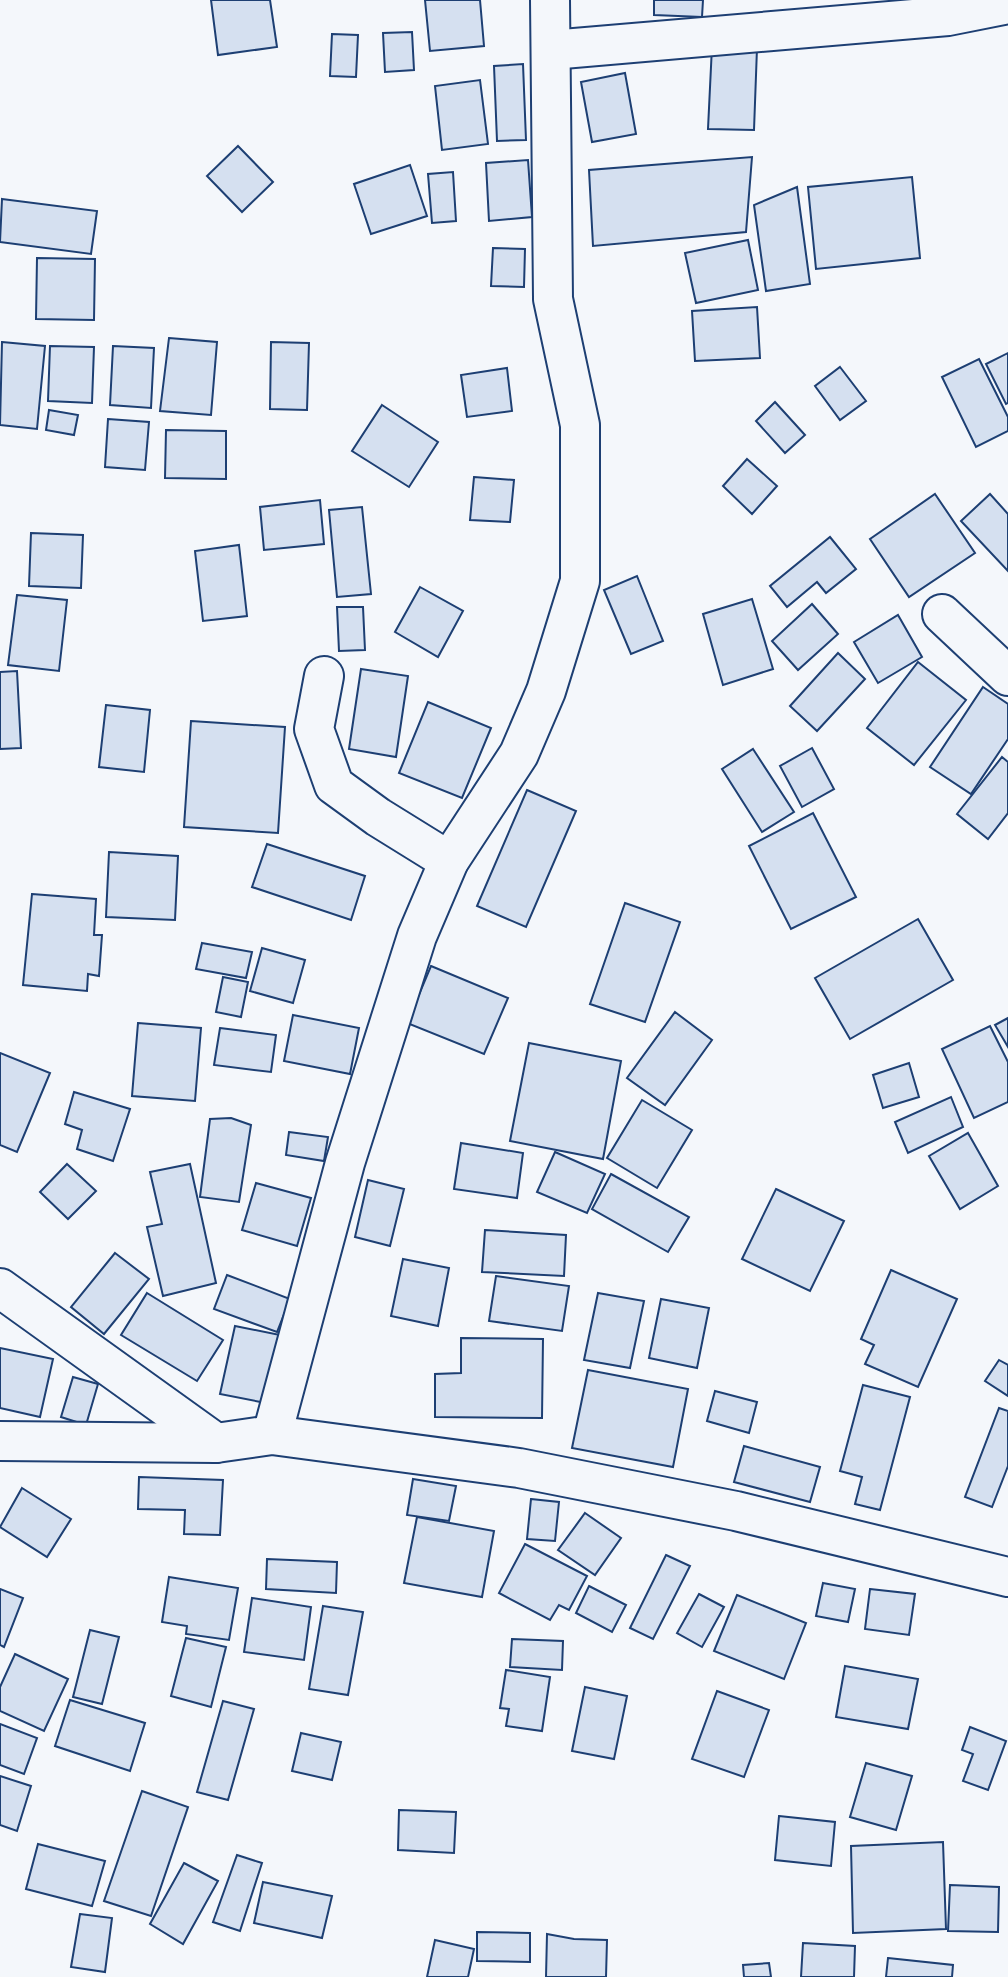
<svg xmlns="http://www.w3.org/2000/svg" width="1008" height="1977" font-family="'Sofia Sans Condensed',sans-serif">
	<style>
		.building { fill: #d5e0f0; stroke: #1d3f73; stroke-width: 2 }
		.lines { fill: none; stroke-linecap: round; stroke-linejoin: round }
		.minor-casing { stroke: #1d3f73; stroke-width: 42 }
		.minor { stroke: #f4f7fb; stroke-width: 38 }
	</style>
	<rect width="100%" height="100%" fill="#f4f7fb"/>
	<g class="building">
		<path d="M211,0H270L277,47L218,55Z"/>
		<path d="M425,0H480L484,46L430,51Z"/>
		<path d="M654,0H703L702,17L654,15Z"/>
		<path d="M412,32L414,70L385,72L383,33Z"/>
		<path d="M332,34L358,35L356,77L330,76Z"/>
		<path d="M712,46L757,48L754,130L708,129Z"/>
		<path d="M523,64L526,140L497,141L494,66Z"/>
		<path d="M625,73L636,134L592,142L581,82Z"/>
		<path d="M480,80L488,144L442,150L435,86Z"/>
		<path d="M238,146L273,182L242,212L207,176Z"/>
		<path d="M752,157L746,232L593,246L589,170Z"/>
		<path d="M528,160L532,217L489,221L486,163Z"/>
		<path d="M410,165L427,216L371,234L354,184Z"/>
		<path d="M453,172L456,221L432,223L428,174Z"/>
		<path d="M912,177L920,258L816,269L808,187Z"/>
		<path d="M797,187L810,284L766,291L754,205Z"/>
		<path d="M2,199L97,211L91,254L0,242Z"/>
		<path d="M748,240L758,290L696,303L685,253Z"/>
		<path d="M493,248L525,249L524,287L491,286Z"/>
		<path d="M37,258L95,259L94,320L36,319Z"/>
		<path d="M757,307L760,358L695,361L692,311Z"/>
		<path d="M169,338L217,342L211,415L160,411Z"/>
		<path d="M2,342L45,346L37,429L0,425Z"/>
		<path d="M271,342L309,343L307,410L270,409Z"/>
		<path d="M50,346L94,347L92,403L48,401Z"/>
		<path d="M113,346L154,348L151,408L110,405Z"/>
		<path d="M1008,353V403L1006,404L986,364Z"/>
		<path d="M979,359L1008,417V431L976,447L942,377Z"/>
		<path d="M840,367L866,401L840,420L815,386Z"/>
		<path d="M507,368L512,411L467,417L461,375Z"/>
		<path d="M775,402L805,435L785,453L756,421Z"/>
		<path d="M382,405L438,442L409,487L352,451Z"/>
		<path d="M49,410L78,415L74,435L46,430Z"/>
		<path d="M108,419L149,422L145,470L105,467Z"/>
		<path d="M166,430L226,431V479L165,478Z"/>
		<path d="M747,459L777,486L752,514L723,486Z"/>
		<path d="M474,477L514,480L510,522L470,520Z"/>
		<path d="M935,494L975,553L909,597L870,539Z"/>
		<path d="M990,494L1008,514V571L961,521Z"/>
		<path d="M320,500L324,544L264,550L260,507Z"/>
		<path d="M362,507L371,594L337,597L329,510Z"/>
		<path d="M31,533L83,535L81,588L29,586Z"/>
		<path d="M830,537L856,569L826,593L817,582L787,607L770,586Z"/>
		<path d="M239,545L247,616L203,621L195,551Z"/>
		<path d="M637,576L663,641L631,654L604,590Z"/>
		<path d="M420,587L463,611L438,657L395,632Z"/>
		<path d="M17,595L67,600L59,671L8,665Z"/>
		<path d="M752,599L773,669L723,685L703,614Z"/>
		<path d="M812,604L838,634L798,670L772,641Z"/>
		<path d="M337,607H363L365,650L339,651Z"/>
		<path d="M898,615L922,657L878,683L854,642Z"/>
		<path d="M838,653L865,679L817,731L790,706Z"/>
		<path d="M918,662L966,700L914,765L867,728Z"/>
		<path d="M361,669L408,676L396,757L349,749Z"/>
		<path d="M17,671L21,748L0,749V672Z"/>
		<path d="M983,687L1008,704V739L971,794L930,767Z"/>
		<path d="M428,702L491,728L462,798L399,773Z"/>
		<path d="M106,705L150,710L144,772L99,767Z"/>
		<path d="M191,721L285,727L278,833L184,827Z"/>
		<path d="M812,748L834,789L802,807L780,766Z"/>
		<path d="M753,749L794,812L762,832L722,769Z"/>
		<path d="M1002,757L1008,762V813L988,839L957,814Z"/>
		<path d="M527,790L576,811L526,927L477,906Z"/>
		<path d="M813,813L856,897L791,929L749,846Z"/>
		<path d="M267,844L365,876L351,920L252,887Z"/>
		<path d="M109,852L178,856L175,920L106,917Z"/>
		<path d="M32,894L96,899L94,935H102L99,976L88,974L87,991L23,985Z"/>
		<path d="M625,903L680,922L645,1022L590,1004Z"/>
		<path d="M918,919L953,980L850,1039L815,978Z"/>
		<path d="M202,943L252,952L246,978L196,969Z"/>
		<path d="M262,948L305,960L293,1003L250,991Z"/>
		<path d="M431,966L508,998L484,1054L407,1023Z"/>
		<path d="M223,977L248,982L241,1017L216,1012Z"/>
		<path d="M675,1012L712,1040L665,1105L627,1078Z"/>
		<path d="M293,1015L359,1028L350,1074L284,1061Z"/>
		<path d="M1008,1018V1047L995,1025Z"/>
		<path d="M138,1023L201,1028L195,1101L132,1096Z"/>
		<path d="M990,1026L1008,1062V1102L974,1118L942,1049Z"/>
		<path d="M220,1028L276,1035L271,1072L214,1065Z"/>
		<path d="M529,1043L621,1061L603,1159L510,1141Z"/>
		<path d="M0,1053L50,1073L17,1152L0,1145Z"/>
		<path d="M909,1063L919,1097L883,1108L873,1075Z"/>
		<path d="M74,1092L130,1109L113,1161L77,1149L82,1130L65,1124Z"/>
		<path d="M951,1097L963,1127L908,1153L895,1122Z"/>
		<path d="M642,1100L692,1130L657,1188L607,1158Z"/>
		<path d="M231,1118L251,1125L239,1202L200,1197L210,1119Z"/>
		<path d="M289,1132L328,1137L324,1161L286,1155Z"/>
		<path d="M968,1133L998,1186L960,1209L929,1156Z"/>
		<path d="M461,1143L523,1153L517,1198L454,1189Z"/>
		<path d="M555,1152L605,1174L587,1213L537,1192Z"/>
		<path d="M67,1164L96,1191L68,1219L40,1192Z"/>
		<path d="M190,1164L216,1283L163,1296L147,1227L162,1224L150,1172Z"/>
		<path d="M611,1174L689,1217L668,1252L592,1209Z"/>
		<path d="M368,1180L404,1189L390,1246L355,1237Z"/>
		<path d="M256,1183L311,1198L297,1246L242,1230Z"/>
		<path d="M776,1189L844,1221L810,1291L742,1259Z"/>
		<path d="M485,1230L566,1235L564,1276L482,1272Z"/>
		<path d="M115,1253L149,1279L104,1334L71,1307Z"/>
		<path d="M403,1259L449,1268L438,1326L391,1316Z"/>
		<path d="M891,1270L957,1299L918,1387L865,1364L874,1345L861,1339Z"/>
		<path d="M227,1275L290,1299L277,1332L214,1309Z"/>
		<path d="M496,1276L569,1286L562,1331L489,1321Z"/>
		<path d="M147,1293L223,1340L197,1381L121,1335Z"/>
		<path d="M598,1293L644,1301L630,1368L584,1360Z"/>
		<path d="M661,1299L709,1308L697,1368L649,1358Z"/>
		<path d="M235,1326L280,1335L266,1403L220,1394Z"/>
		<path d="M461,1338L543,1339L542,1418L435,1417V1374L461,1373Z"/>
		<path d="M0,1348L53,1359L40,1417L0,1408Z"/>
		<path d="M999,1360L1008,1365V1396L985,1381Z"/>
		<path d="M588,1370L688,1389L673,1467L572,1448Z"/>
		<path d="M73,1377L98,1384L86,1425L61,1417Z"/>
		<path d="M863,1385L910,1397L880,1510L855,1504L862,1477L840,1471Z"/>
		<path d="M715,1391L757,1402L749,1433L707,1421Z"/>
		<path d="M999,1408L1008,1411V1466L992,1507L965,1497Z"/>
		<path d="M744,1446L820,1467L810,1502L734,1482Z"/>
		<path d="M139,1477L223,1480L220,1535L184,1534L185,1510L138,1509Z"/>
		<path d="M413,1479L456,1486L449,1521L407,1515Z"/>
		<path d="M22,1488L71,1519L47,1557L0,1527Z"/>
		<path d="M531,1499L559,1502L555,1541L527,1539Z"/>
		<path d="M585,1513L621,1538L595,1575L558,1550Z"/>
		<path d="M417,1517L494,1531L482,1597L404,1583Z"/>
		<path d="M525,1544L587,1576L569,1610L559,1605L550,1620L499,1593Z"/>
		<path d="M666,1555L690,1566L653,1639L630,1628Z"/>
		<path d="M267,1559L337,1562L336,1593L266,1589Z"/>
		<path d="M169,1577L238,1588L229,1640L186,1634L187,1626L162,1622Z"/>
		<path d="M823,1583L855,1589L848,1622L816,1616Z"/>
		<path d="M589,1586L626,1605L612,1632L576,1613Z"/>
		<path d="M0,1589L23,1598L4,1647L0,1645Z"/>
		<path d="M870,1589L915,1594L909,1635L865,1629Z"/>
		<path d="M699,1594L724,1607L702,1647L677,1633Z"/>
		<path d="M737,1595L806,1623L784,1679L714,1651Z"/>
		<path d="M252,1598L311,1607L304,1660L244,1652Z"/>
		<path d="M323,1606L363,1612L348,1695L309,1689Z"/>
		<path d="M90,1630L119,1637L102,1704L73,1697Z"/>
		<path d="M186,1638L226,1647L211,1707L171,1696Z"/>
		<path d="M512,1639L563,1641L562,1670L510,1667Z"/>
		<path d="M15,1654L68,1679L44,1731L0,1711V1687Z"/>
		<path d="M845,1666L918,1679L908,1729L836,1717Z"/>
		<path d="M506,1670L550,1677L542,1731L506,1726L509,1709L500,1708Z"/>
		<path d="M585,1687L627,1696L614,1759L572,1751Z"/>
		<path d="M717,1691L769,1710L744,1777L692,1759Z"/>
		<path d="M70,1700L145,1723L130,1771L55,1746Z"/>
		<path d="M223,1701L254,1709L228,1800L197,1792Z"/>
		<path d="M0,1724L37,1738L24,1774L0,1765Z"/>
		<path d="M970,1727L1006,1741L988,1790L963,1781L973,1754L962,1750Z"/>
		<path d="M301,1733L341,1742L332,1780L292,1771Z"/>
		<path d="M866,1763L912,1776L896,1830L850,1817Z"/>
		<path d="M0,1776L31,1786L17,1831L0,1825Z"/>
		<path d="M142,1791L188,1807L151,1916L104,1901Z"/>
		<path d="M399,1810L456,1812L454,1853L398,1850Z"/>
		<path d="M779,1816L835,1822L831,1866L775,1860Z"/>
		<path d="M943,1842L946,1929L853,1933L851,1846Z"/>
		<path d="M38,1844L105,1861L92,1906L26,1889Z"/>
		<path d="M237,1855L262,1863L240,1931L213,1922Z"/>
		<path d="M184,1863L218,1881L183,1944L150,1924Z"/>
		<path d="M263,1882L332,1896L322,1938L254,1923Z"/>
		<path d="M950,1885L999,1887L998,1932L948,1931Z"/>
		<path d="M80,1914L112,1918L105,1972L71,1967Z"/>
		<path d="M477,1932L530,1933V1962L477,1961Z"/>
		<path d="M547,1934L574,1939L607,1940L606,1977H546Z"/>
		<path d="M435,1940L474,1949L468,1977H427Z"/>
		<path d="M803,1943L855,1946L854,1977H801Z"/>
		<path d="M888,1958L953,1965L952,1977H886Z"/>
		<path d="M769,1963L771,1977H744L743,1965Z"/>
	</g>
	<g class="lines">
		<g class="minor-casing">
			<g id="minor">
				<path d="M551,50L948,16L1008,4"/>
				<path d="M942,614L1008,676"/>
				<path d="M324,676L314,729L334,785L378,817L449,861"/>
				<path d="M0,1288L216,1443"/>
				<path d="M272,1435L345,1163L417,936L449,861L519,754L546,691L580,581V425L553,299L550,0"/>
				<path d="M0,1441L216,1443L272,1435L519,1468L736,1511L1008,1577"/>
			</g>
		</g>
		<use href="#minor" class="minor"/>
	</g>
</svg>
